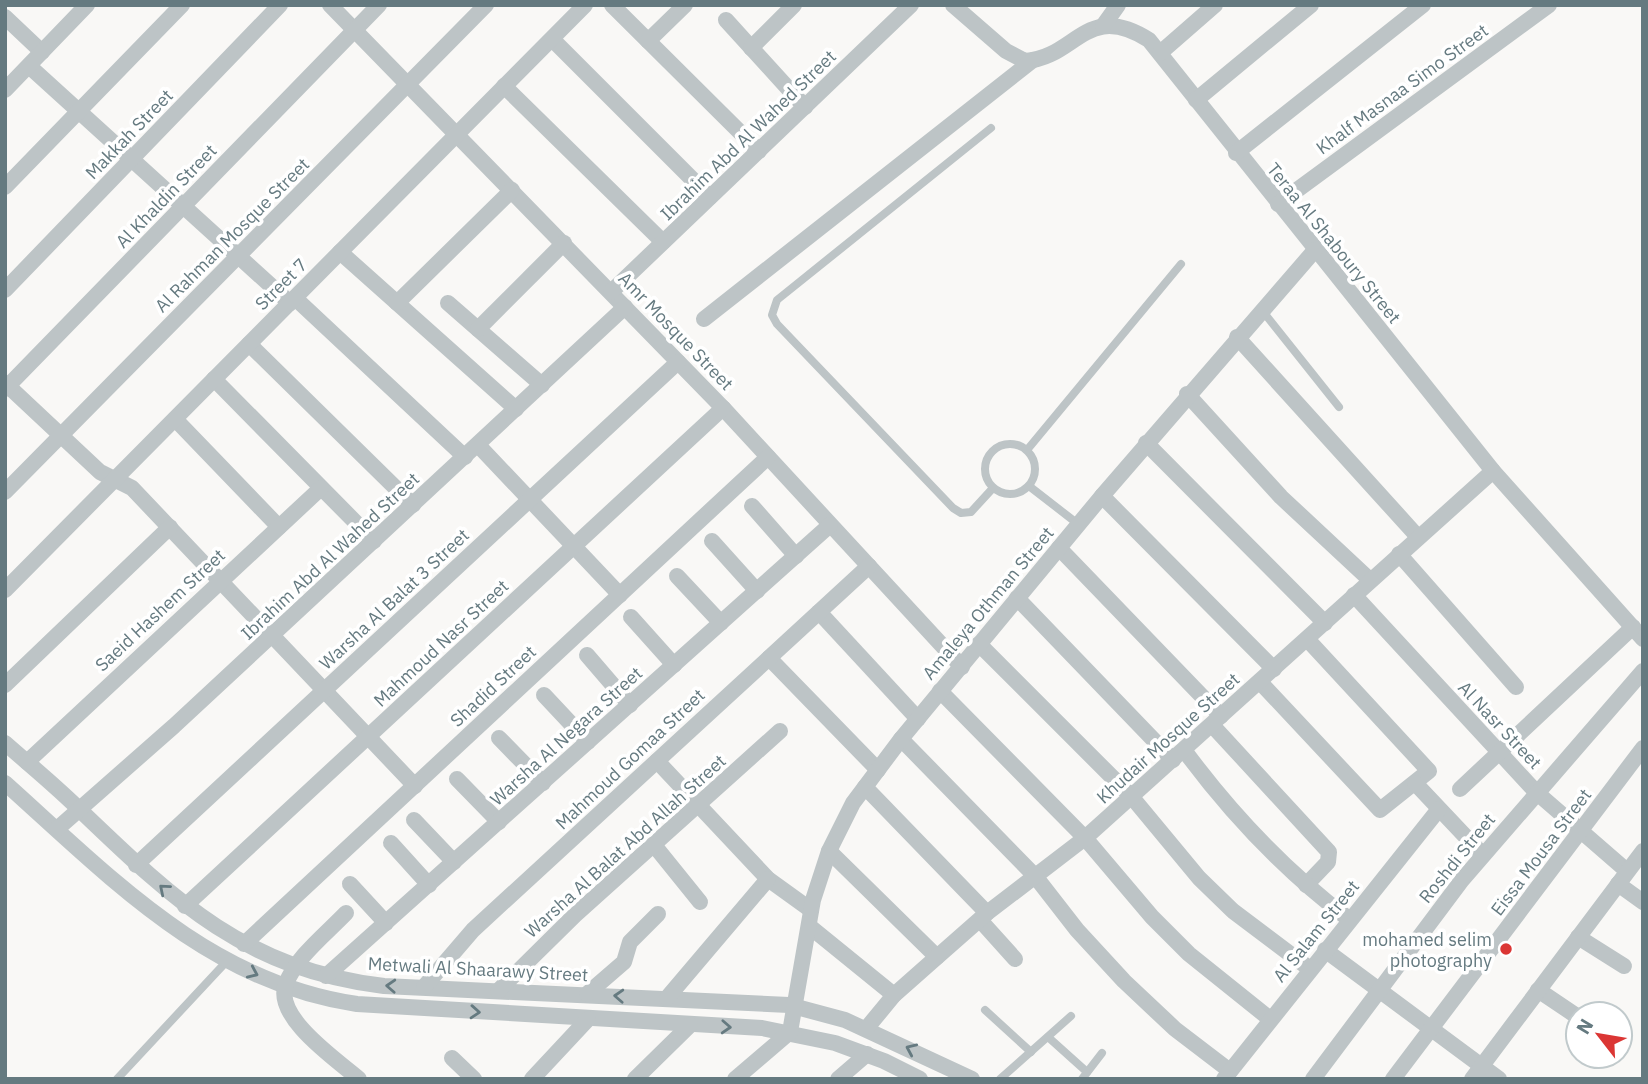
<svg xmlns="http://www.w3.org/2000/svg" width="1648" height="1084" font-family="'IBM Plex Sans',sans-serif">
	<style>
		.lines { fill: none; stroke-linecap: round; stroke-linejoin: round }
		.lane { stroke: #bdc4c6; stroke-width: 8 }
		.street { stroke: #bdc4c6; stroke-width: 16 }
		.oneway { stroke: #657a80 }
		.poi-dot { fill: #db3634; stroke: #fff; stroke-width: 2.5 }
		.labels { text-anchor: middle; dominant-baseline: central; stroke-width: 7; stroke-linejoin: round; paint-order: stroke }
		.street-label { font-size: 18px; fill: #657a80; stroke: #fff }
		.poi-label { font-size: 18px; fill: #657a80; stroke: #fff; text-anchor: end }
	</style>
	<rect width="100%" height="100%" fill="#f9f8f6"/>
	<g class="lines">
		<g class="lane">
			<path d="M991,128L777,300L772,315L777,324L953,508L961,513L971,512L993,488"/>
			<path d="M1261,309L1339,407"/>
			<circle cx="1010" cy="469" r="25"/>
			<path d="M1027,450L1181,264"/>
			<path d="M1029,486L1078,524"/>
			<path d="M985,1010L1031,1052"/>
			<path d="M1048,1037L1087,1072"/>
			<path d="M117,1079L227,961"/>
			<path d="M1000,1079L1071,1016"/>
			<path d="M1082,1079L1102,1053"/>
		</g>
		<g class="street">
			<path d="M330,5L723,408L962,667"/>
			<path d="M612,5L759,151"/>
			<path d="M953,5L1006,51L1025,61C1076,58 1086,0 1149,40L1493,471L1643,639"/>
			<path d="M5,17L42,52"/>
			<path d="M726,20L805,107"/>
			<path d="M1103,26L1118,5"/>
			<path d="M552,39L710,197"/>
			<path d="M648,41L685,5"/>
			<path d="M751,48L794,5"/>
			<path d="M1160,53L1215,5"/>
			<path d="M29,66L290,303"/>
			<path d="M504,86L663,242"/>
			<path d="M5,90L87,5"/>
			<path d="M1196,100L1311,5"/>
			<path d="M1236,153L1423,5"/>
			<path d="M5,187L182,5"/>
			<path d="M1278,204L1549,5"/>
			<path d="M340,252L516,409"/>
			<path d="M5,290L280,5"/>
			<path d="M611,292L911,5"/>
			<path d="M295,298L465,457"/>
			<path d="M397,303L512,190"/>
			<path d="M448,303L542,385"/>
			<path d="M704,319L1033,60"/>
			<path d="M478,329L564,243"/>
			<path d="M1237,337L1418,537"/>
			<path d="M249,344L413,505"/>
			<path d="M214,379L374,541"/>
			<path d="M5,383L100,472L132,488L415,786"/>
			<path d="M5,389L379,5"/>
			<path d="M1187,394L1281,497L1370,580"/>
			<path d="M175,419L279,527"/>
			<path d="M1146,443L1325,623"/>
			<path d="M478,445L620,595"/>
			<path d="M5,492L486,5"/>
			<path d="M1102,496L1274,669"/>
			<path d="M752,506L796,556"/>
			<path d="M712,541L757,591"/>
			<path d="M1059,548L1221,716"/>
			<path d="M1399,554L1516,687"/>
			<path d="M677,576L721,623"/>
			<path d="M5,590L585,5"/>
			<path d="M1354,595L1536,792L1627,871"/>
			<path d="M1017,598L1173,760"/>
			<path d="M819,612L918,719"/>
			<path d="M631,617L674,665"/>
			<path d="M979,644L1131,796L1199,878L1233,911L1310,969"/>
			<path d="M587,655L630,705"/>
			<path d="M769,658L878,770"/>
			<path d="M1260,682L1380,810L1429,771L1307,639"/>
			<path d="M5,685L170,527"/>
			<path d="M940,691L1085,838L1152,917L1189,954L1270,1019"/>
			<path d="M544,695L588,742"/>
			<path d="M1212,725L1329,852L1328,862L1306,885"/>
			<path d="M499,738L543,783"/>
			<path d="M901,739L1035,876L1077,930L1124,981L1175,1029L1230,1071"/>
			<path d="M5,743C31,766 57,787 81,811C177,903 246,969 384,986L789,1005L845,1020L972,1079"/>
			<path d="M1184,750C1232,815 1285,871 1350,920"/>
			<path d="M657,761L768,879L811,910"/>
			<path d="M27,762L321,488"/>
			<path d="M457,779L499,822"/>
			<path d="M5,783C110,877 210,983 357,1004L762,1028L835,1043L884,1061L920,1079"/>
			<path d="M1415,783L1483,855"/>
			<path d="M865,787L987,913"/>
			<path d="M1460,789L1633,627"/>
			<path d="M414,820L454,862"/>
			<path d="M57,829L174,726L625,307"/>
			<path d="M391,843L429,885"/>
			<path d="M654,845L700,902"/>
			<path d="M829,851L937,957"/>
			<path d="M136,865L678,362"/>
			<path d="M350,884L386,923"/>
			<path d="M1618,884L1643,902"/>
			<path d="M185,906L723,408"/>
			<path d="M346,913C326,934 296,957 286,984C273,1017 337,1060 359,1079"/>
			<path d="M980,920L1015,959"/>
			<path d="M809,926L894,995"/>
			<path d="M1578,937L1624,966"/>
			<path d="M244,944L768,457"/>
			<path d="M1325,950L1499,1079"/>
			<path d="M326,976L830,525"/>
			<path d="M424,987L473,930L869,566"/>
			<path d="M1538,990L1578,1017"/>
			<path d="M498,991L575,915L780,731"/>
			<path d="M587,994L624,962L630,942L658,914"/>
			<path d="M667,998L768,879"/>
			<path d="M866,1029L894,995L937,957L987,913L1085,838L1493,471"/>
			<path d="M452,1058L474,1079"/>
			<path d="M532,1079L588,1019"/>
			<path d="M635,1079L690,1025"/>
			<path d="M735,1079L790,1032L813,900L829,851L853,803L901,739L1102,496L1315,250"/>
			<path d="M838,1079L867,1054"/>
			<path d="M1224,1079L1439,809"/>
			<path d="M1313,1079L1462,880L1643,671"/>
			<path d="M1393,1079L1643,748"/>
			<path d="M1472,1079L1643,851"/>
		</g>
	</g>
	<defs><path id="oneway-chevron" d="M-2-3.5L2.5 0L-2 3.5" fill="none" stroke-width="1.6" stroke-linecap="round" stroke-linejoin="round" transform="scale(1.75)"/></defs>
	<g class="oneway">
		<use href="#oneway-chevron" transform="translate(164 889) rotate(-140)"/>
		<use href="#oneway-chevron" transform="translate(253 973) rotate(24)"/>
		<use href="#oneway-chevron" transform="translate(391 986) rotate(-177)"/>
		<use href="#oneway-chevron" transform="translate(619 996) rotate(-177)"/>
		<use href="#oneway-chevron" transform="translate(475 1012) rotate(4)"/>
		<use href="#oneway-chevron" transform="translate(726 1027) rotate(3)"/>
		<use href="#oneway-chevron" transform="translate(911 1049) rotate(-156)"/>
	</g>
	<circle class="poi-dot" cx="1506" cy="949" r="7"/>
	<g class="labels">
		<g class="street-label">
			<text transform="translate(1402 89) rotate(-36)">Khalf Masnaa Simo Street</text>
			<text transform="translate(129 134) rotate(-46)">Makkah Street</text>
			<text transform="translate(748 135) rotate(-44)">Ibrahim Abd Al Wahed Street</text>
			<text transform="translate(166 196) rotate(-46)">Al Khaldin Street</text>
			<text transform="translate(232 235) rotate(-45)">Al Rahman Mosque Street</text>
			<text transform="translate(1334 243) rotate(51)">Teraa Al Shaboury Street</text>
			<text transform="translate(281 284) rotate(-45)">Street 7</text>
			<text transform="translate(676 331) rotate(46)">Amr Mosque Street</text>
			<text transform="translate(330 556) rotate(-43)">Ibrahim Abd Al Wahed Street</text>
			<text transform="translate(394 599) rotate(-43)">Warsha Al Balat 3 Street</text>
			<text transform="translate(988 603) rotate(-50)">Amaleya Othman Street</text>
			<text transform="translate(160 610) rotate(-43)">Saeid Hashem Street</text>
			<text transform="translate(441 643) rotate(-43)">Mahmoud Nasr Street</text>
			<text transform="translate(493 686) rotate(-43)">Shadid Street</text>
			<text transform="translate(1500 725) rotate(47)">Al Nasr Street</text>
			<text transform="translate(566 736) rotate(-42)">Warsha Al Negara Street</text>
			<text transform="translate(1168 738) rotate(-42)">Khudair Mosque Street</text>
			<text transform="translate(630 759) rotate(-43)">Mahmoud Gomaa Street</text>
			<text transform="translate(625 846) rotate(-42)">Warsha Al Balat Abd Allah Street</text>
			<text transform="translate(1541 852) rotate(-53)">Eissa Mousa Street</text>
			<text transform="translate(1457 858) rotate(-51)">Roshdi Street</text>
			<text transform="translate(1316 931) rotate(-51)">Al Salam Street</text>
			<text transform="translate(478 969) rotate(3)">Metwali Al Shaarawy Street</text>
		</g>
		<g class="poi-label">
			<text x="1492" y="939">mohamed selim<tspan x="1492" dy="21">photography</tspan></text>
		</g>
	</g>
	<rect width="1648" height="1084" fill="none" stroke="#657a80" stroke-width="14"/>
	<g transform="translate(1599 1035) rotate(301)"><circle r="33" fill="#ffffff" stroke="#c1cacc" stroke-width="2"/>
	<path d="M0-5L12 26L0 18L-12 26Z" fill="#db3634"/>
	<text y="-10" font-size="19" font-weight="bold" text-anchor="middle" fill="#657a80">N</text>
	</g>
</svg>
